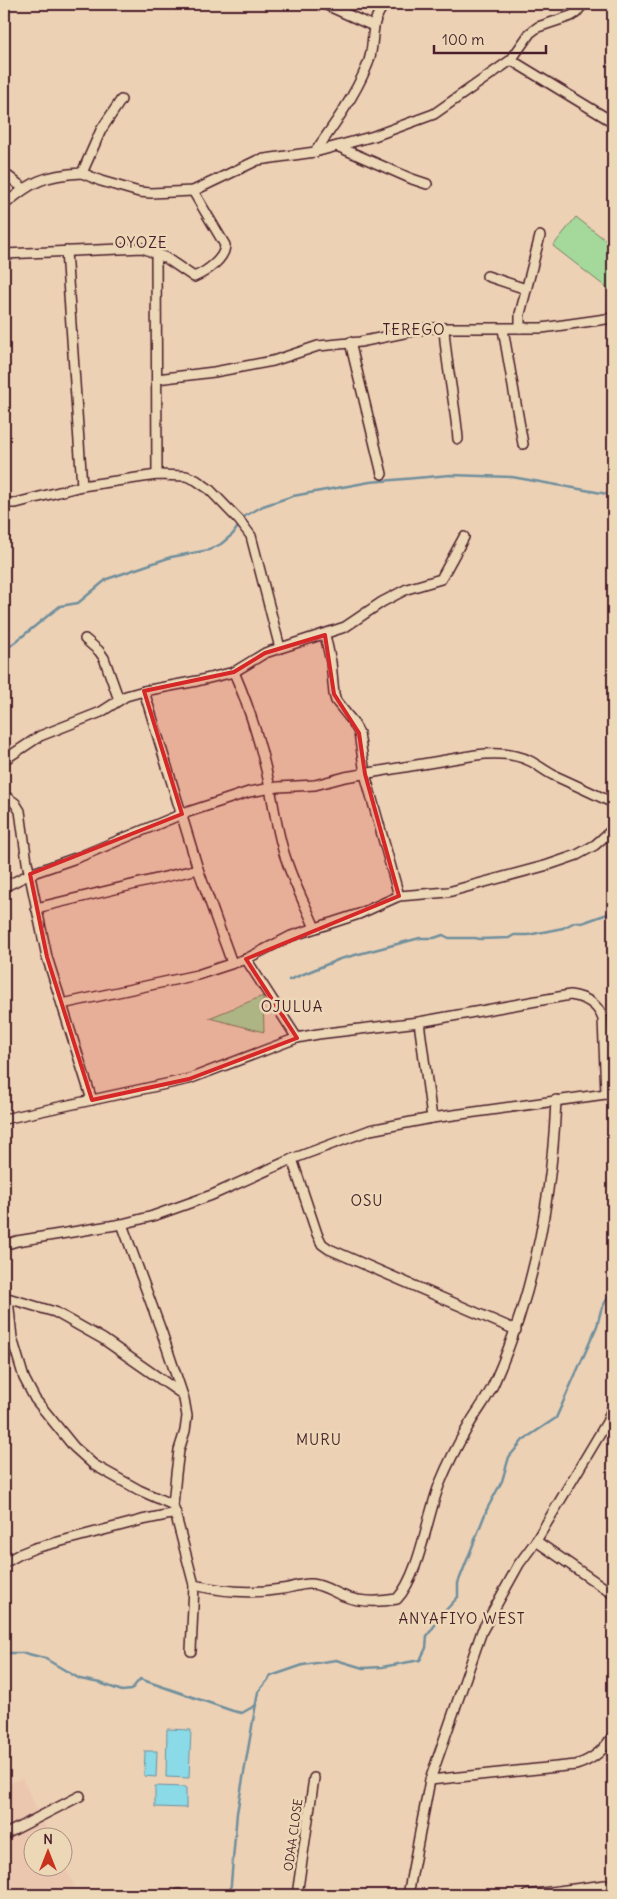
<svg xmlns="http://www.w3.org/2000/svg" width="617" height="1899" font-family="Delius,sans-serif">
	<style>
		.built { fill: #ecc7b0 }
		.green { fill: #a4d99b; stroke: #777c63 }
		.water { fill: #8adae7; stroke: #708f9c }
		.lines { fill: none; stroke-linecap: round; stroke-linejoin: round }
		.stream { stroke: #708f9c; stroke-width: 2.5 }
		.minor-casing { stroke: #4a1f2b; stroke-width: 12 }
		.minor { stroke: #ecd7b6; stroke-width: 9 }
		.marked { fill: #d62828; fill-opacity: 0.2; stroke: #d62828; stroke-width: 4; stroke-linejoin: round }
		.labels { text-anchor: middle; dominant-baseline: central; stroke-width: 5; stroke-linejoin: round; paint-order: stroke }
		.street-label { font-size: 12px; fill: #4a1f2b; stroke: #ecd7b6 }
		.quarter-label { font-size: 15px; letter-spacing: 1px; fill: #4a1f2b; stroke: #ecd7b6 }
	</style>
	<rect width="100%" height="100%" fill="#edd1b5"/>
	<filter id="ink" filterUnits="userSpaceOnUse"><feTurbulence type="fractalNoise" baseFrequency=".02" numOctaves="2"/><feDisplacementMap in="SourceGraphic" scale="10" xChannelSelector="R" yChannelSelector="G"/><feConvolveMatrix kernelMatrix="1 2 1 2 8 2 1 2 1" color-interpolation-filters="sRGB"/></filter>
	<g filter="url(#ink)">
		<path class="built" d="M22,1778L50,1836H32V1866H62L63,1862L75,1887L59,1895H4V1786Z"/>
		<g class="green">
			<path d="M576,217L613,246V290L612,292L553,246Z"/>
			<path d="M263,996L264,1032L209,1018Z"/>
		</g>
		<g class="water">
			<path d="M167,1729L191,1730L189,1778L166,1777Z"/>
			<path d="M145,1751H157L156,1777L144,1776Z"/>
			<path d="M155,1786L186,1787V1808L155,1807Z"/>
		</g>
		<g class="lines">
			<g class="stream">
				<path d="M4,651L60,606L78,603L107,579L171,557L209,550L221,544L233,534L245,516L263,506L293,496L370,482L450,475L512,477L613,495"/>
				<path d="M289,980L340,959L420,938H434L443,935L449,938H475L480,939L509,938L514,935H528L563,928L575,922L582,923L613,912"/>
				<path d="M4,1653H25L44,1658L80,1679L100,1683L122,1691L131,1690L140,1679L233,1711L242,1713L256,1705"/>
				<path d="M230,1895L237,1813L258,1692L271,1676L303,1665L336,1660L363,1668L382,1667L420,1660L426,1648L427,1636L445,1611L458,1597V1583L487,1509L502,1481L509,1457L523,1440L556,1418L597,1326L601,1310L613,1288"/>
			</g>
			<g class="minor-casing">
				<g id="minor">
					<path d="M324,4L373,26"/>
					<path d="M511,60L613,122"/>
					<path d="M339,147L412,179L427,184"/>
					<path d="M315,152C334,125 354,97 367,66C377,44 367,24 385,4"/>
					<path d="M4,173L23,188"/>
					<path d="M82,173L101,181L139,192L151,193L193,191L258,160L315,152L374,136L434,114L511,60L530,33L538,27L571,16L576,13L583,4"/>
					<path d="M4,205C32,181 45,175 82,173L101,130L121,100"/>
					<path d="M66,251L82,486"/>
					<path d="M156,252L157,475"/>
					<path d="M4,254L143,248L166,258L194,277C206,272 225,259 225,245L193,191"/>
					<path d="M487,276L526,289"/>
					<path d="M444,328C446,365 455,402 458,439"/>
					<path d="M520,328V314L540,236"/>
					<path d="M503,329L523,444"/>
					<path d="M350,342L382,474"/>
					<path d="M157,379L214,372L273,361L318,346L360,342L428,328H542L613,318"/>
					<path d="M4,503H16L82,486L157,475L186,476L196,480L209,489L239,520L251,536L280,648"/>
					<path d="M325,635L331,662L334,694L336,701L353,722L359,733L365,774L399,896"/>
					<path d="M85,639L99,651L104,658L119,700"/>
					<path d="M234,672C250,709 262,748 270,788C275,812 278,838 287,862C294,884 306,906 315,928"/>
					<path d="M144,691L198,869L232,963"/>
					<path d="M4,760L40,736L101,712L126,696L144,691L197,681L234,672L265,653L345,627L382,602L407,589L441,579L464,537"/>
					<path d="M4,795L15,803L20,811L27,862L47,957L92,1100"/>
					<path d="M4,887L30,874L79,857L182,814L249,792L278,787L315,785L345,777L476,755C493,753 514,753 530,761C538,765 545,771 553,775C573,784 593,793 613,803"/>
					<path d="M36,908L198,869"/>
					<path d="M246,959L297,1038"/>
					<path d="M62,1004L197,975L246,959L291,936L359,914L399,896L448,892L548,865L577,855L595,845L613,829"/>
					<path d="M419,1022L432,1118"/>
					<path d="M4,1119L189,1079L297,1038L318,1034L419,1022L570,995C585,997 598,1004 603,1019L606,1094"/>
					<path d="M292,1159L317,1234L322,1244L329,1249L516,1330"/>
					<path d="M122,1224L162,1333L184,1399L187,1416L185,1431L179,1450L176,1474L173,1505L194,1585C224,1592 252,1594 282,1589C292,1588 301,1583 312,1584C324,1585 333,1592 344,1596C361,1603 380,1602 397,1599C420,1574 427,1515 440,1483C448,1463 458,1444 469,1425C477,1411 488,1398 494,1383C534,1294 552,1197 556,1100"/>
					<path d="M4,1245L17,1241L122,1224L153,1216L212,1195L292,1159L370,1130L432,1118L613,1093"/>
					<path d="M4,1297L55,1312L103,1339L182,1394"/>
					<path d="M8,1299L12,1338L24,1378L35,1399L74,1447L94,1465L139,1490L173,1505"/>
					<path d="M536,1541L613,1594"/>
					<path d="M4,1563L20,1554L35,1548L142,1520L176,1513"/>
					<path d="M191,1651L194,1585"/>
					<path d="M430,1780L576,1765C592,1760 604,1751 613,1735"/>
					<path d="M4,1835L80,1796"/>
					<path d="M179,1894V1895"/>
					<path d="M297,1895L314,1778"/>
					<path d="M408,1895L430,1780L482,1631L519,1564L536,1541L607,1422L613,1406"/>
					<path d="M527,1895L613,1884"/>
				</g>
			</g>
			<use href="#minor" class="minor"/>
		</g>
	</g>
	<path class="marked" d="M325,635L334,694L359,733L365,774L399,896L246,959L297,1038L189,1079L92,1100L47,957L30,874L182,814L144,691L234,672L265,653Z"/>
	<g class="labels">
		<g class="street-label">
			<text transform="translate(293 1835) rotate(-82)">ODAA CLOSE</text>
		</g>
		<g class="quarter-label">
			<text x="141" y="242">OYOZE</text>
			<text x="414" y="329">TEREGO</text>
			<text x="292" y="1006">OJULUA</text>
			<text x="367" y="1200">OSU</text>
			<text x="319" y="1439">MURU</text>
			<text x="462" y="1618">ANYAFIYO WEST</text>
		</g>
	</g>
	<rect width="617" height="1899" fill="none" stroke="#ecd7b6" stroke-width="20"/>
	<rect x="10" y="10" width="597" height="1879" fill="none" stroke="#4a1f2b" stroke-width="2" filter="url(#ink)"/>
	<g transform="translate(48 1852)"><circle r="24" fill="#ecd7b6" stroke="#ab8d7e"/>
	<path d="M0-4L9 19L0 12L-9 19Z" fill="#c8321e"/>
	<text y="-8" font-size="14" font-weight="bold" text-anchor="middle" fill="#4a1f2b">N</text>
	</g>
	<path d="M434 45v8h112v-8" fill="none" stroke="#4a1f2b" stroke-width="2.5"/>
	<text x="442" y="45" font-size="15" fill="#4a1f2b" stroke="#ecd7b6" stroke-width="4" paint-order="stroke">100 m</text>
</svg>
